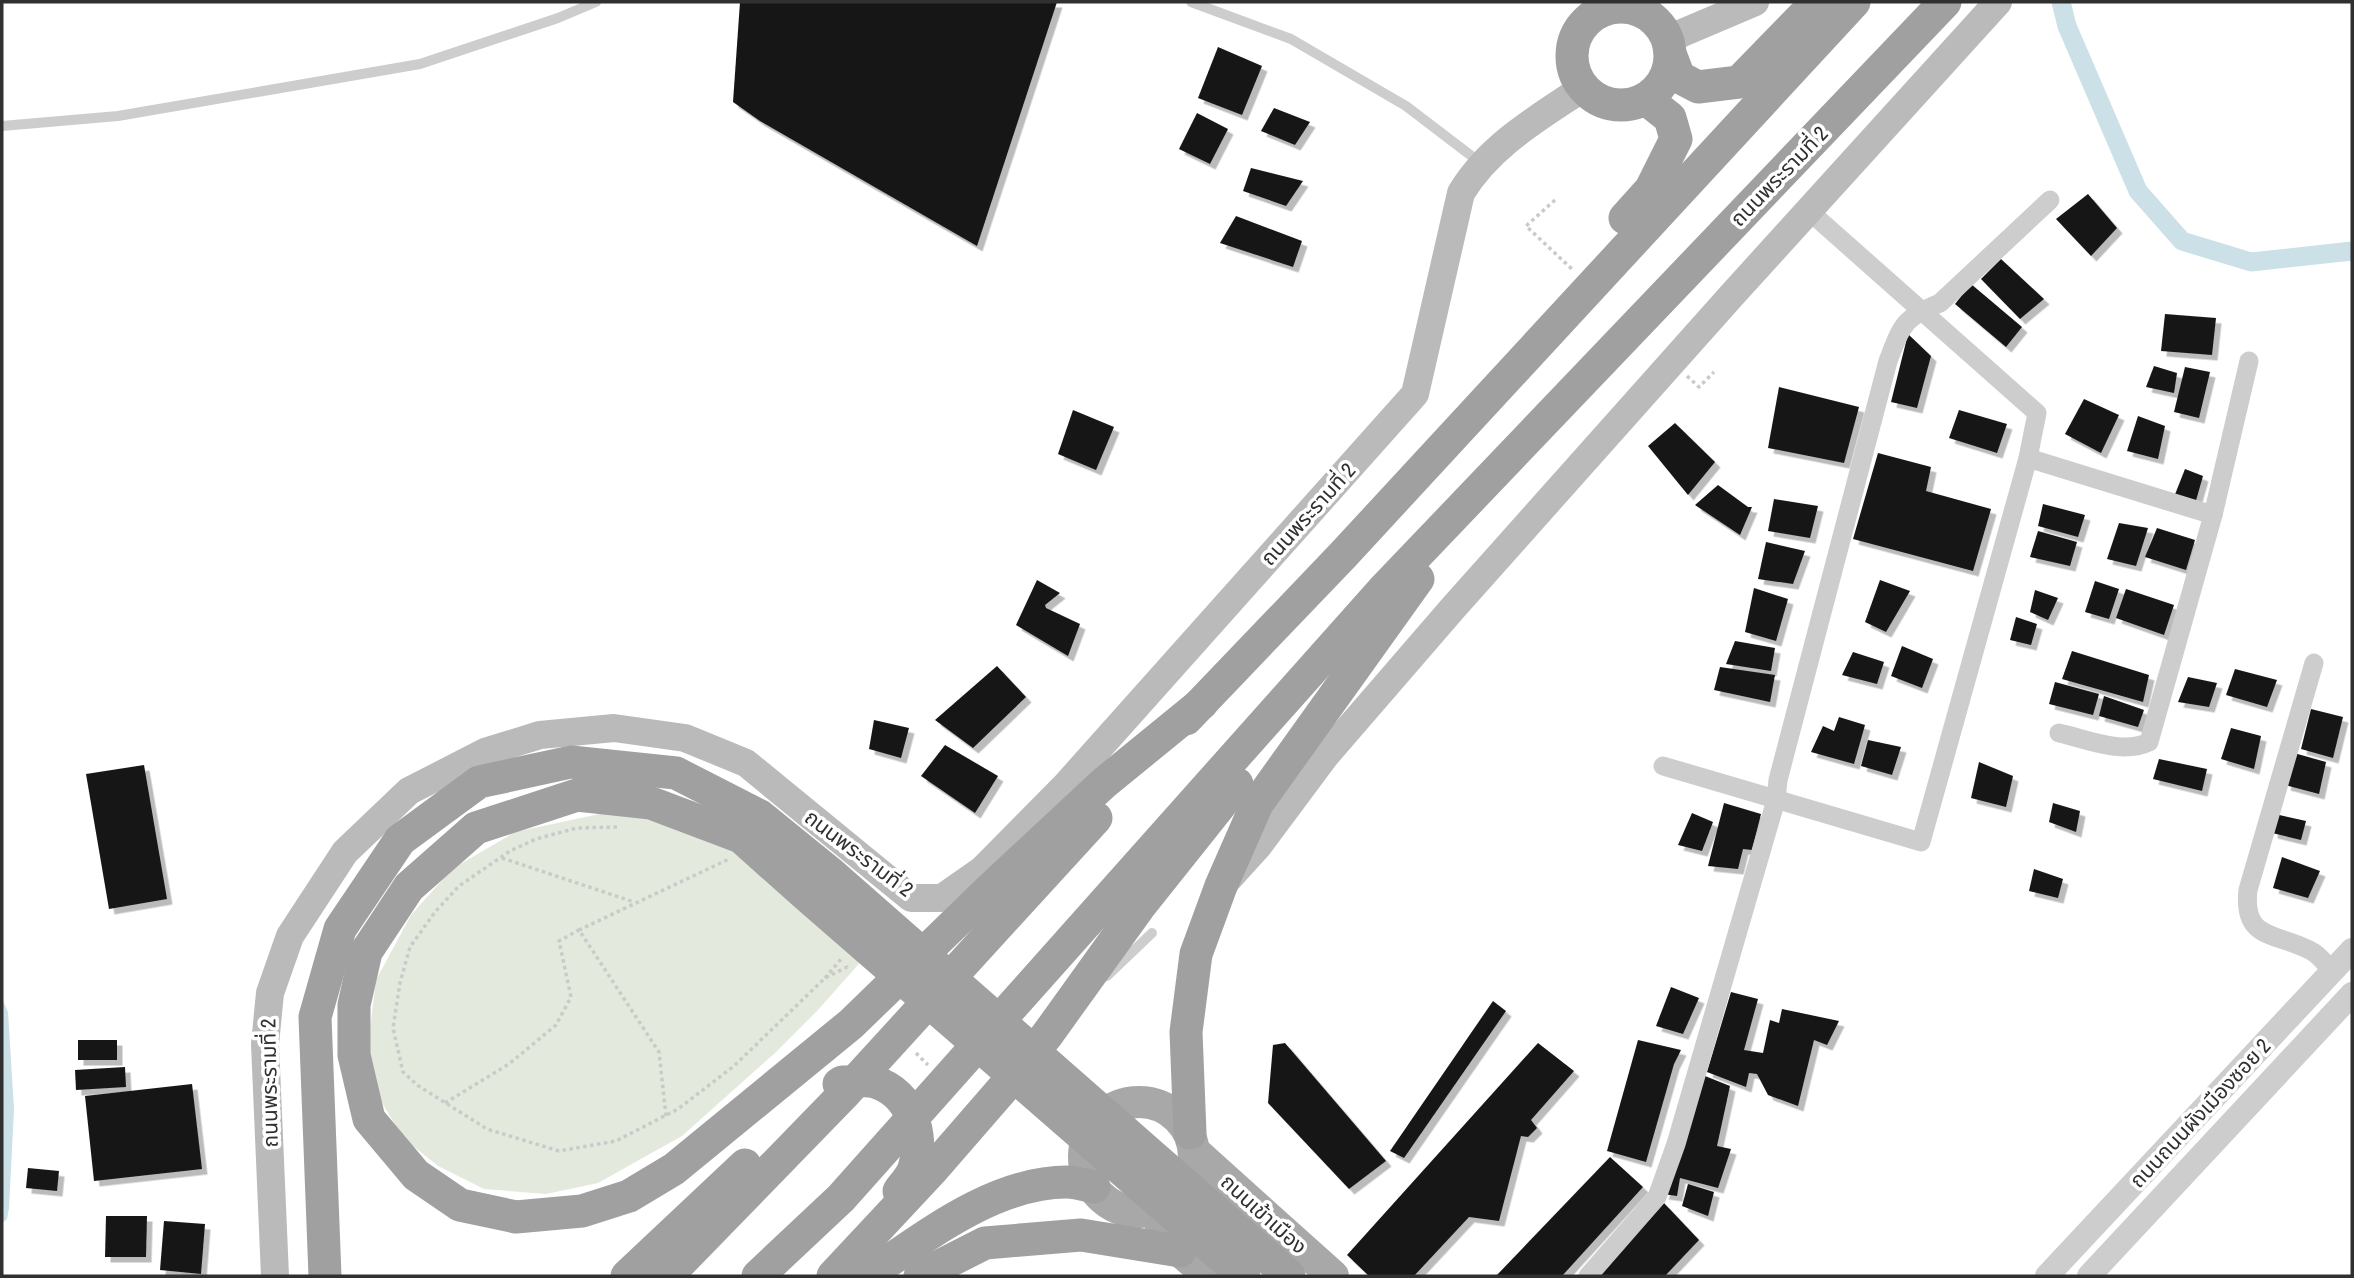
<svg xmlns="http://www.w3.org/2000/svg" width="2354" height="1278" font-family="'Archivo Narrow','Noto Sans Thai',sans-serif">
	<style>
		.green { fill: #e4e9dd }
		.water { fill: #cbe0e7 }
		.lines { fill: none; stroke-linecap: round; stroke-linejoin: round }
		.canal { stroke: #cbe0e7; stroke-width: 19 }
		.building { fill: #171717; filter: url(#shadow) }
		.path { stroke: #cacaca; stroke-width: 3.5; stroke-dasharray: 3.5 3.5; stroke-linecap: butt }
		.service { stroke: #cdcdcd; stroke-width: 10 }
		.minor { stroke: #cdcdcd; stroke-width: 19 }
		.tertiary { stroke: #cdcdcd; stroke-width: 24 }
		.secondary { stroke: #bababa; stroke-width: 28 }
		.primary { stroke: #a8a8a8; stroke-width: 32 }
		.trunk { stroke: #a0a0a0; stroke-width: 33 }
		.labels { text-anchor: middle; dominant-baseline: central; stroke-width: 7; stroke-linejoin: round; paint-order: stroke }
		.street-label { font-size: 21px; fill: #303030; stroke: #fff }
	</style>
	<defs>
		<filter id="shadow"><feDropShadow dx="5.5" dy="5.5" stdDeviation="0" flood-color="#0004"/></filter>
	</defs>
	<rect width="100%" height="100%" fill="#fff"/>
	<path class="green" d="M604,813L637,814L717,836L865,957L817,1011L775,1053L682,1136L598,1183L546,1194L484,1189L438,1166L403,1138L381,1101L367,1054L376,980L411,915L452,869L515,832Z"/>
	<path class="water" d="M2,999L8,1012L14,1109L9,1208L7,1219L2,1223Z"/>
	<g class="lines">
		<path class="canal" d="M2061,2L2067,26L2138,191L2182,241L2251,262L2352,251"/>
	</g>
	<g class="building">
		<path d="M740,2H1057L977,246L760,121L733,102Z"/>
		<path d="M1218,47L1262,66L1242,115L1198,98Z"/>
		<path d="M1274,108L1310,122L1295,145L1261,131Z"/>
		<path d="M1197,113L1228,129L1210,164L1179,149Z"/>
		<path d="M1251,168L1303,181L1286,206L1243,191Z"/>
		<path d="M2088,194L2117,228L2091,256L2056,219Z"/>
		<path d="M1236,216L1302,241L1293,267L1220,243Z"/>
		<path d="M2001,259L2044,299L2020,319L1981,279Z"/>
		<path d="M1971,284L2022,327L2006,347L1955,304Z"/>
		<path d="M2165,314L2216,318L2212,355L2161,351Z"/>
		<path d="M1908,334L1931,356L1917,408L1891,402Z"/>
		<path d="M2154,366L2177,373L2174,393L2146,387Z"/>
		<path d="M2185,367L2210,372L2199,418L2174,412Z"/>
		<path d="M1779,387L1859,407L1844,463L1768,448Z"/>
		<path d="M2084,399L2119,415L2101,453L2065,434Z"/>
		<path d="M1073,410L1114,427L1096,470L1058,454Z"/>
		<path d="M1959,410L2007,424L1997,453L1949,438Z"/>
		<path d="M2138,416L2165,426L2158,459L2127,451Z"/>
		<path d="M1675,423L1715,462L1688,495L1648,446Z"/>
		<path d="M1878,453L1931,467L1926,491L1991,509L1973,571L1853,539Z"/>
		<path d="M2185,469L2203,476L2195,504L2174,497Z"/>
		<path d="M1718,485L1748,507H1752L1740,535L1695,505Z"/>
		<path d="M1774,499L1818,506L1810,538L1768,531Z"/>
		<path d="M2043,504L2085,515L2078,537L2038,526Z"/>
		<path d="M2119,523L2148,528L2136,566L2107,559Z"/>
		<path d="M2157,528L2195,540L2186,570L2145,557Z"/>
		<path d="M2038,531L2077,542L2070,566L2030,557Z"/>
		<path d="M1766,542L1805,551L1793,584L1758,579Z"/>
		<path d="M1037,580L1060,593L1045,605L1046,608L1080,624L1068,656L1016,625Z"/>
		<path d="M1880,580L1910,591L1886,632L1865,622Z"/>
		<path d="M2095,581L2119,589L2109,619L2085,612Z"/>
		<path d="M1754,588L1788,599L1776,641L1745,632Z"/>
		<path d="M2126,589L2174,605L2164,635L2116,618Z"/>
		<path d="M2035,590L2058,598L2048,620L2030,612Z"/>
		<path d="M2016,617L2037,624L2031,645L2010,640Z"/>
		<path d="M1735,641L1775,648L1771,671L1726,664Z"/>
		<path d="M1902,646L1933,659L1922,688L1891,676Z"/>
		<path d="M2072,651L2149,675L2143,702L2062,679Z"/>
		<path d="M1853,652L1884,662L1877,684L1842,675Z"/>
		<path d="M997,666L1026,697L973,748L935,720Z"/>
		<path d="M1720,667L1775,675L1770,702L1714,690Z"/>
		<path d="M2235,669L2277,680L2267,707L2226,695Z"/>
		<path d="M2188,677L2217,683L2209,707L2178,702Z"/>
		<path d="M2055,682L2099,694L2093,715L2049,704Z"/>
		<path d="M2104,696L2144,710L2138,727L2099,716Z"/>
		<path d="M2311,709L2343,717L2333,758L2301,749Z"/>
		<path d="M1839,717L1865,725L1854,764L1811,752L1823,726L1834,731Z"/>
		<path d="M874,720L909,728L901,758L869,749Z"/>
		<path d="M2231,728L2261,736L2254,769L2221,759Z"/>
		<path d="M1868,740L1901,747L1892,775L1861,766Z"/>
		<path d="M945,745L998,776L975,813L921,776Z"/>
		<path d="M2294,753L2326,762L2319,794L2285,785Z"/>
		<path d="M2159,759L2207,769L2202,791L2153,779Z"/>
		<path d="M1979,762L2013,776L2006,807L1971,798Z"/>
		<path d="M144,765L167,899L109,909L86,774Z"/>
		<path d="M1724,803L1761,814L1752,850L1743,849L1738,869L1708,866Z"/>
		<path d="M2053,803L2080,811L2076,832L2049,822Z"/>
		<path d="M1692,813L1713,822L1702,851L1678,845Z"/>
		<path d="M2275,814L2306,821L2301,840L2272,833Z"/>
		<path d="M2282,857L2320,871L2308,898L2273,888Z"/>
		<path d="M2034,869L2063,879L2058,898L2029,891Z"/>
		<path d="M1671,987L1699,998L1683,1034L1656,1026Z"/>
		<path d="M1731,992L1758,999L1744,1050L1763,1053L1770,1020L1779,1023L1782,1009L1839,1021L1827,1045L1814,1040L1798,1106L1768,1095L1757,1074L1749,1073L1746,1087L1707,1072Z"/>
		<path d="M1493,1001L1506,1011L1404,1158L1390,1151Z"/>
		<rect x="78" y="1040" width="39" height="20"/>
		<path d="M1638,1040L1681,1050L1674,1064L1646,1162L1607,1151Z"/>
		<path d="M1285,1043L1386,1161L1349,1189L1268,1103L1273,1045Z"/>
		<path d="M1538,1043L1574,1071L1531,1120L1537,1128L1528,1137L1521,1136L1499,1221L1469,1217L1414,1276H1369L1347,1255Z"/>
		<path d="M125,1067L126,1087L76,1090L75,1070Z"/>
		<path d="M1705,1076L1730,1086L1717,1146L1731,1149L1718,1188L1680,1178L1677,1196L1663,1194Z"/>
		<path d="M192,1084L202,1169L94,1181L85,1096Z"/>
		<path d="M1610,1157L1643,1187L1562,1276H1496Z"/>
		<path d="M28,1168L59,1171L57,1191L26,1188Z"/>
		<path d="M1688,1184L1714,1192L1708,1216L1682,1206Z"/>
		<path d="M1664,1203L1699,1240L1665,1276H1598Z"/>
		<path d="M106,1216H147L146,1257H105Z"/>
		<path d="M164,1221L205,1224L201,1274L160,1270Z"/>
	</g>
	<g class="lines">
		<g class="path">
			<path d="M1555,200L1526,226L1574,271"/>
			<path d="M1687,376L1699,387L1714,372"/>
			<path d="M617,827L577,828L536,839L510,851L459,886L435,912L410,947L400,983L393,1028L403,1072L417,1085L487,1129L559,1151L616,1141L678,1109L734,1066L825,978L847,967L850,970"/>
			<path d="M502,858L634,902"/>
			<path d="M825,978L841,959"/>
			<path d="M916,1053L928,1065"/>
			<path d="M445,1103L509,1064L556,1025L571,997L559,941L579,930"/>
			<path d="M666,1116L659,1052L579,930L729,859"/>
		</g>
		<g class="service">
			<path d="M1191,2L1291,39L1406,106L1482,164"/>
			<path d="M2,126L118,116L420,64L558,18L596,2"/>
			<path d="M1107,976L1152,933"/>
		</g>
		<g class="minor">
			<path d="M2028,458L2213,515"/>
			<path d="M2314,663L2248,890C2242,943 2280,932 2313,952C2320,956 2326,965 2333,971"/>
			<path d="M2059,733C2087,739 2122,755 2149,742L2213,515L2249,361"/>
			<path d="M1663,766L1921,842L2028,458L2037,413L1809,211"/>
			<path d="M1588,1276L1657,1197L1676,1144L1776,800L1778,780L1888,361C1902,325 1903,318 1940,303L2050,200"/>
		</g>
		<g class="tertiary">
			<path d="M1629,7L1634,2"/>
			<path d="M2047,1276L2352,950"/>
			<path d="M2089,1276L2352,994"/>
		</g>
		<g class="secondary">
			<path d="M1668,39L1755,2"/>
			<path d="M1229,878L1259,845L1326,755L1453,608L1732,295L1998,2"/>
			<path d="M275,1276L265,1044L270,993L290,936L345,852L409,791L485,752L540,735L614,728L685,738L746,763L911,898H942L982,870L1066,785L1415,394L1461,193C1489,146 1538,118 1583,88"/>
		</g>
		<g class="primary">
			<circle cx="1139" cy="1157" r="55"/>
			<path d="M1195,1152L1333,1276"/>
			<path d="M1160,1234L1209,1276"/>
		</g>
		<g class="trunk">
			<circle cx="1621" cy="56" r="49"/>
			<path d="M1671,56L1679,77L1698,87L1739,82L1817,2"/>
			<path d="M1625,218L1651,189L1676,139L1670,118L1646,99"/>
			<path d="M1202,703L1104,783L986,893L851,1024L674,1169L629,1196L582,1211L516,1217L460,1205L416,1175L369,1119L354,1055V1005L366,952L409,887L476,828L577,795L651,803L741,837L806,895L1244,1276"/>
			<path d="M1186,719L1343,555L1854,2"/>
			<path d="M839,1084L842,1082C853,1082 865,1079 875,1082C911,1093 925,1136 914,1168C912,1176 904,1184 899,1191"/>
			<path d="M1190,1133L1186,1032L1196,954L1221,886L1257,804L1418,579"/>
			<path d="M325,1276L315,1017L340,929L400,840L479,782L571,762L676,773L760,816L829,872L1289,1276"/>
			<path d="M627,1276L745,1165"/>
			<path d="M667,1276L843,1095L1096,818"/>
			<path d="M758,1276L841,1198L1383,590L1945,2"/>
			<path d="M833,1276L933,1169L1012,1078L1047,1035L1139,907L1237,784"/>
			<path d="M867,1276C925,1237 994,1182 1067,1182C1075,1182 1085,1185 1094,1187"/>
			<path d="M920,1276L985,1243L1081,1235L1180,1251"/>
		</g>
	</g>
	<g class="labels">
		<g class="street-label">
			<text transform="translate(1779 176) rotate(-46)">ถนนพระรามที่ 2</text>
			<text transform="translate(1308 514) rotate(-48)">ถนนพระรามที่ 2</text>
			<text transform="translate(859 853) rotate(37)">ถนนพระรามที่ 2</text>
			<text transform="translate(269 1083) rotate(-91)">ถนนพระรามที่ 2</text>
			<text transform="translate(2200 1113) rotate(-47)">ถนนถนนผังเมืองซอย 2</text>
			<text transform="translate(1264 1214) rotate(42)">ถนนเข้าเมือง</text>
		</g>
	</g>
	<rect width="2354" height="1278" fill="none" stroke="#303030" stroke-width="7"/>
</svg>
